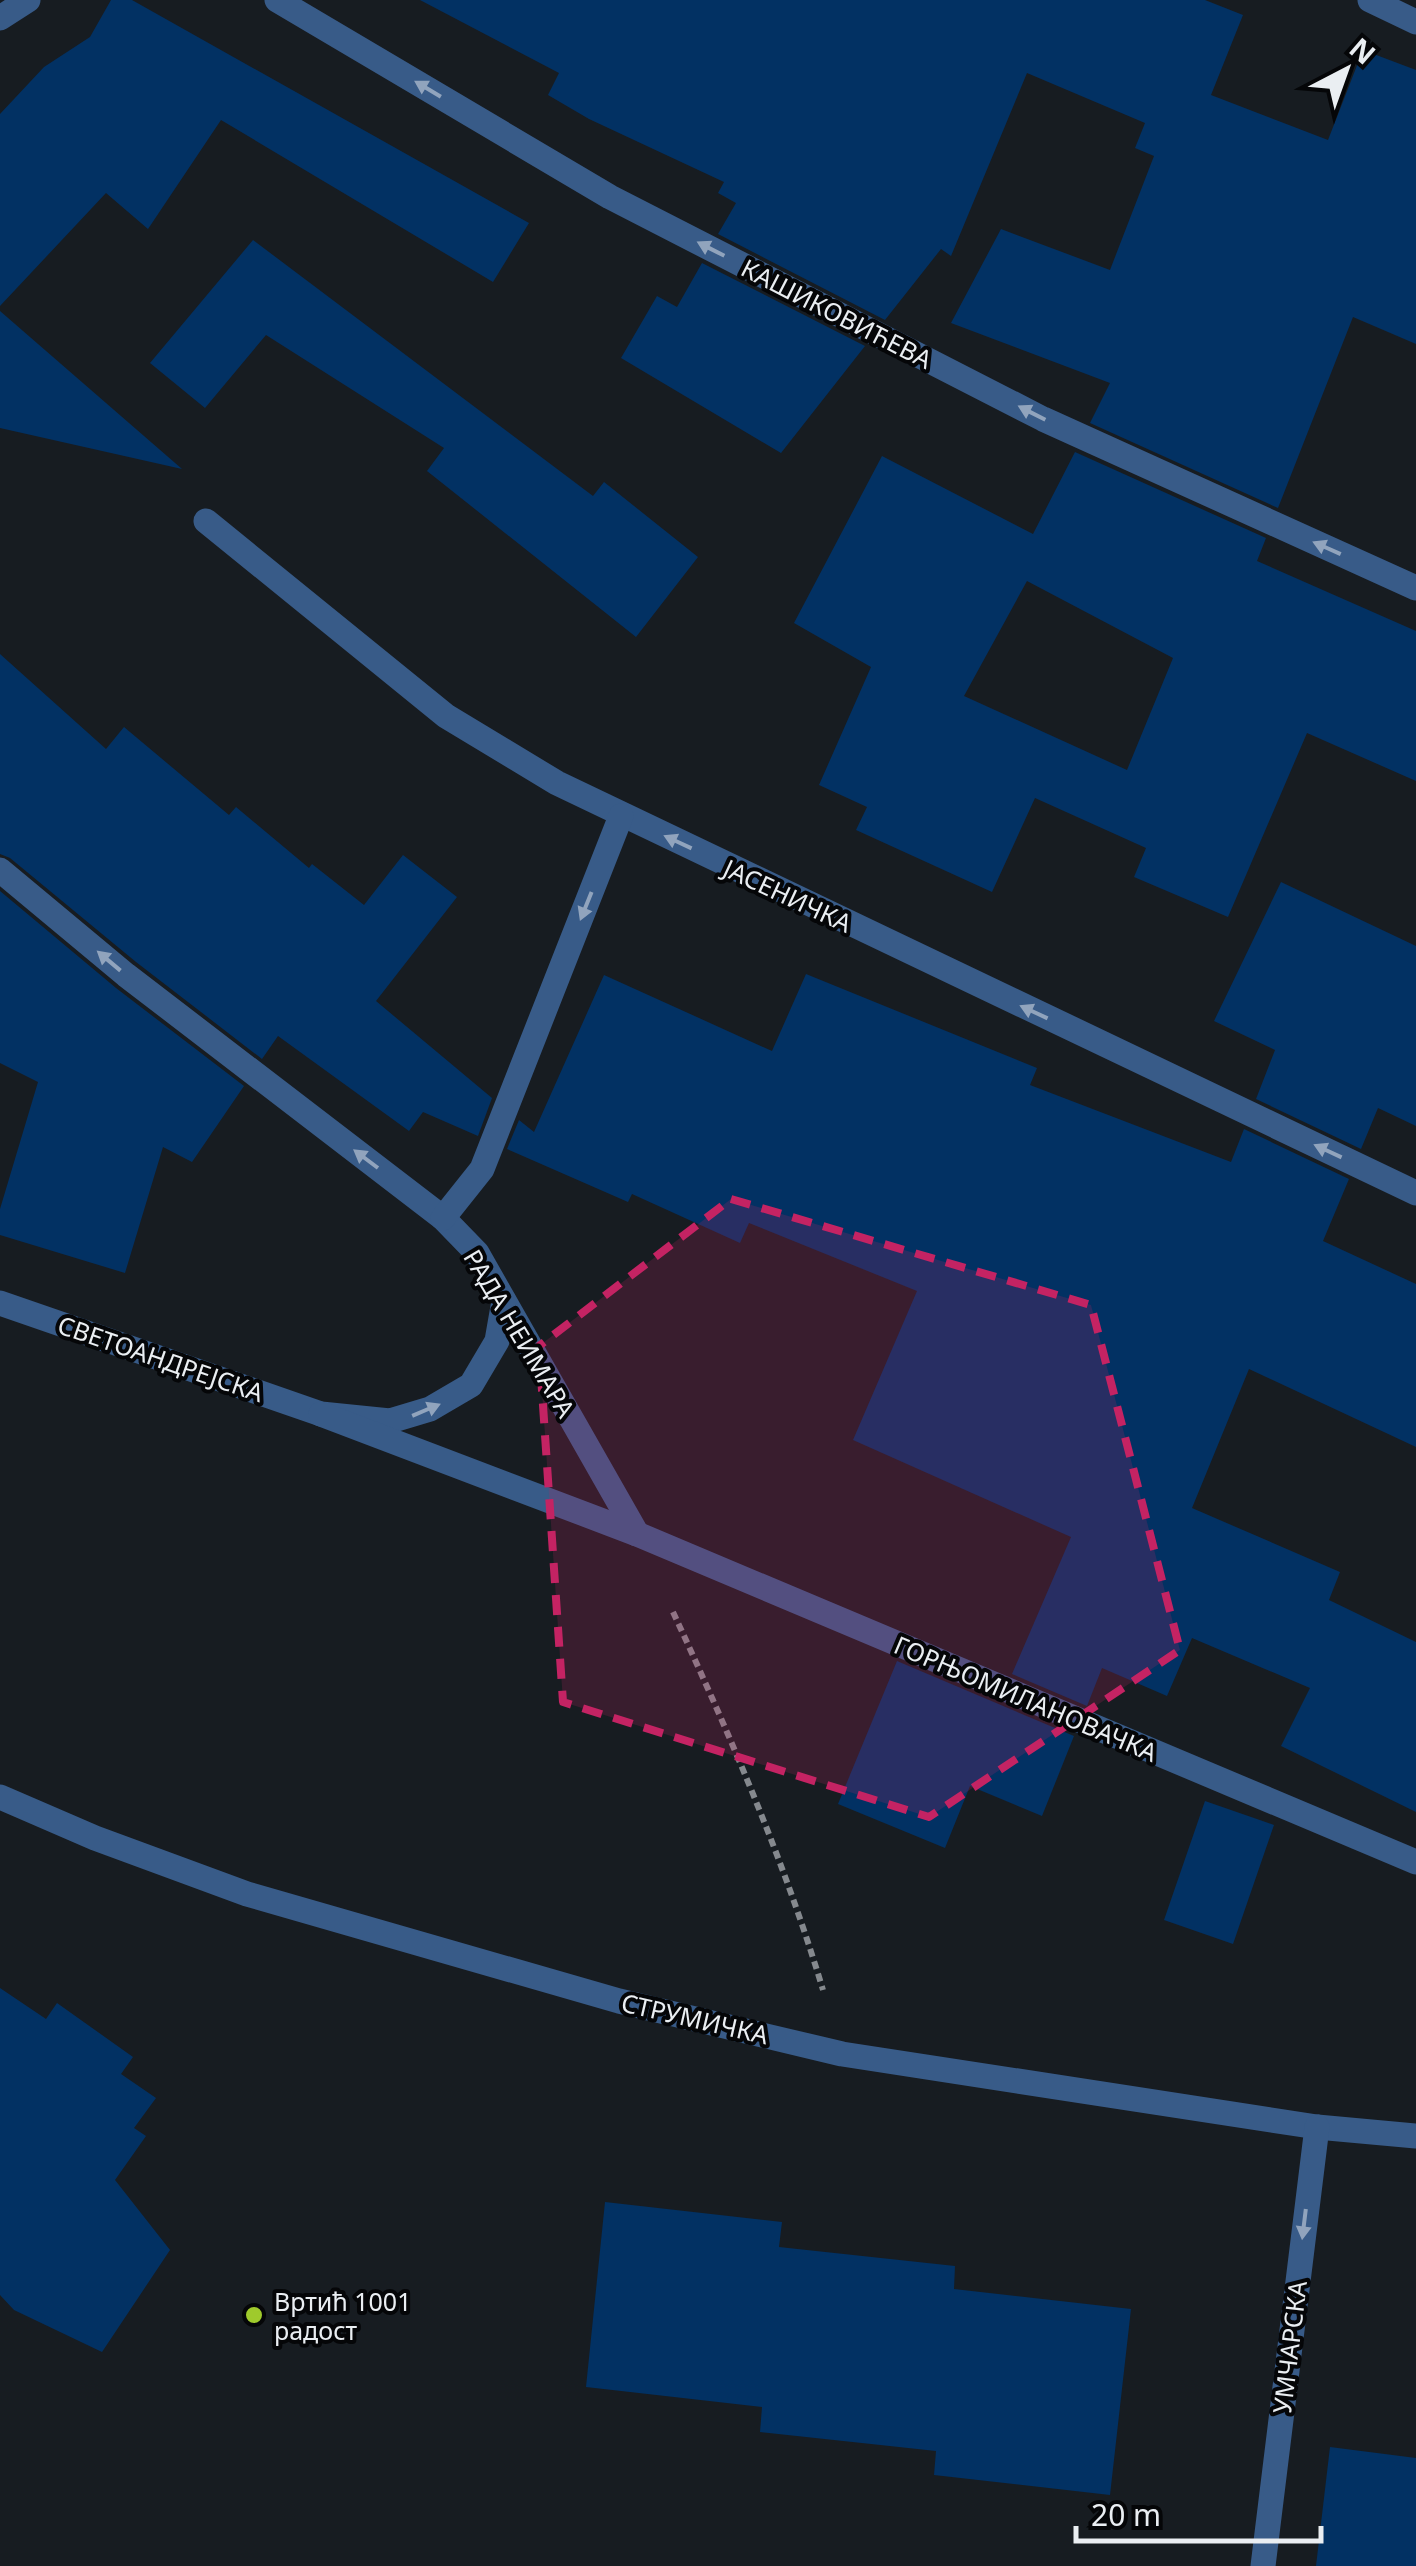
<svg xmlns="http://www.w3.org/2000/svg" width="1416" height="2566" font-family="'Noto Sans',sans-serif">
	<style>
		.building { fill: #023163; fill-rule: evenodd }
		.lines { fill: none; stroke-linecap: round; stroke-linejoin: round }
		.path { stroke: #85898e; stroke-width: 6; stroke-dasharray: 8 5; stroke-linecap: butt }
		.minor { stroke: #385b88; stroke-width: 25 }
		.oneway { fill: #91a4bd }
		.marked { fill: #c42363; fill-opacity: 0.2; stroke: #c42363; stroke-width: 8; stroke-dasharray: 20 12; stroke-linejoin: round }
		.poi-dot { fill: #9fca2c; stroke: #050608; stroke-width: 4 }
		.labels { text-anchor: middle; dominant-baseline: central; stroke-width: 8; stroke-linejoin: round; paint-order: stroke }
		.street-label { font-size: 25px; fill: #eaeef2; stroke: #050608 }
		.poi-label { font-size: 25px; fill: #eaeef2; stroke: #050608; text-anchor: start }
	</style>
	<rect width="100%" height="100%" fill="#171c21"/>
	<g class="building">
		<path d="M111,0H132L529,223L493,282L221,120L148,229L106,193L0,306V114L44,67L90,37Z"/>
		<path d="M420,0H1205L1243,15L1211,95L1328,140L1363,50L1416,70V344L1353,317L1278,508L1090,423L1110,383L951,323L1001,229L1110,270L1154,156L1135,148L1145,123L1027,73L951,256L941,249L885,320L718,234L736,203L718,193L724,182L589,119L548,95L559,73Z"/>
		<path d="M253,240L593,496L604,482L698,557L636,637L427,471L444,448L266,335L205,408L150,363Z"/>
		<path d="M702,263L865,346L781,453L621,358L657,296L677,307Z"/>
		<path d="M0,311L182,469L0,428Z"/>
		<path d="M1075,452L1266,538L1257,561L1416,631V781L1307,733L1228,917L1134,877L1146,848L1035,798L992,892L856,830L867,807L819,785L871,667L794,623L882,456L1033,534ZM1027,581L1173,658L1127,770L964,696Z"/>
		<path d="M0,654L106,749L124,727L229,815L236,807L309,868L312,864L364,905L403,855L457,897L376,1001L492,1098L478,1136L423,1112L409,1131L278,1036L262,1059L136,962L10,858L0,854Z"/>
		<path d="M1281,882L1416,946V1126L1378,1108L1361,1149L1256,1099L1275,1050L1214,1021Z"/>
		<path d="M0,891L116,988L244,1086L192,1162L163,1147L125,1273L0,1235V1209L38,1082L0,1063Z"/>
		<path d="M806,974L1037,1068L1030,1085L1231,1162L1244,1129L1349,1179L1323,1241L1416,1284V1447L1249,1369L1192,1508L1340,1572L1329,1600L1416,1642V1812L1281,1746L1310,1688L1192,1638L1167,1696L1102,1668L1087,1706L1012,1674L1071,1537L853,1440L917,1291L749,1223L740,1243L632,1194L628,1202L507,1149L519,1120L534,1132L604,975L772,1051Z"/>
		<path d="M897,1661L1074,1736L1042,1816L970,1786L945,1848L838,1804Z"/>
		<path d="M1205,1801L1274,1825L1233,1944L1164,1920Z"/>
		<path d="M0,1988L46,2019L57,2003L133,2057L121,2074L156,2098L134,2128L146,2136L115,2180L170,2250L102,2352L14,2310L0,2295Z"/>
		<path d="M605,2202L782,2222L779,2247L955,2266L954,2289L1131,2309L1110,2495L934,2475L936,2451L760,2432L762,2407L586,2387Z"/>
		<path d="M1330,2447L1416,2458V2566H1316Z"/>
	</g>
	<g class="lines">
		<path class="path" d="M673,1612C730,1735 784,1860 823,1990"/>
		<g class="minor">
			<path d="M277,0L610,197L1043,419L1416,588"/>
			<path d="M1370,0L1416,22"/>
			<path d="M0,18L28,0"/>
			<path d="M206,521L446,716L557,783L1416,1193"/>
			<path d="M0,870L126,975L443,1218L477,1253L637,1534"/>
			<path d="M443,1218L482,1169L621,816"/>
			<path d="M0,1303L321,1414L390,1421L430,1409L471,1385L497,1341L504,1301"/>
			<path d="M321,1414L637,1534L1416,1862"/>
			<path d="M0,1797L95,1838L247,1894L619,2001L842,2054L1317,2127L1416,2136"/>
			<path d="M1263,2566L1317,2127"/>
		</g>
	</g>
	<defs><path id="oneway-solid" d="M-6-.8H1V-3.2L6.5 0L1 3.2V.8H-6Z" transform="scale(2.5)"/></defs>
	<g class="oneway">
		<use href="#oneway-solid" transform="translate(428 89) rotate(-149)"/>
		<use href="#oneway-solid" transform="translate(711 249) rotate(-153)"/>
		<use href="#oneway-solid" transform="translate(1032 413) rotate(-153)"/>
		<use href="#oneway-solid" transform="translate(1327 548) rotate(-156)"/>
		<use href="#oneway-solid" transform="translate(678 842) rotate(-155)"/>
		<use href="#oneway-solid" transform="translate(586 906) rotate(112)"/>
		<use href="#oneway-solid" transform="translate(109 961) rotate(-140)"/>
		<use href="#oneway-solid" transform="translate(1034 1012) rotate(-155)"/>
		<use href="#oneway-solid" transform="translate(1328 1151) rotate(-155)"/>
		<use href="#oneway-solid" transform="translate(366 1159) rotate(-143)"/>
		<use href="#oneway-solid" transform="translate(426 1410) rotate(-23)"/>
		<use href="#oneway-solid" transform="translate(1304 2224) rotate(97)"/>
	</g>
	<path class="marked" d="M731,1199L1091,1305L1180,1650L929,1817L563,1702L539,1346Z"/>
	<circle class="poi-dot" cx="254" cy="2315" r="10"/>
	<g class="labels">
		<g class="street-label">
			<text transform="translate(837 313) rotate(27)">КАШИКОВИЋЕВА</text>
			<text transform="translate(788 895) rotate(25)">ЈАСЕНИЧКА</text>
			<text transform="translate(520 1333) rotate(59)">РАДА НЕИМАРА</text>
			<text transform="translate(161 1358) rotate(19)">СВЕТОАНДРЕЈСКА</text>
			<text transform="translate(1026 1698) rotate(23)">ГОРЊОМИЛАНОВАЧКА</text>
			<text transform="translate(695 2018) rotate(13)">СТРУМИЧКА</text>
			<text transform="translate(1289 2347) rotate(-83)">УМЧАРСКА</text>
		</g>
		<g class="poi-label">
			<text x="274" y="2301">Вртић 1001<tspan x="274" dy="29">радост</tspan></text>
		</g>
	</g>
	<g transform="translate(1346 70) rotate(41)" stroke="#050608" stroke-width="8" paint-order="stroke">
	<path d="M0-8L18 38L0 25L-18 38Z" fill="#eaeef2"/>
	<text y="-15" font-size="28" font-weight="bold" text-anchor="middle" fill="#eaeef2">N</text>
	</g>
	<path d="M1076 2526v15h245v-15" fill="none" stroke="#eaeef2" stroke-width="5"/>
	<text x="1091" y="2526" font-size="30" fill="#eaeef2" stroke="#050608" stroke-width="8" paint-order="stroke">20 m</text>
</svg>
